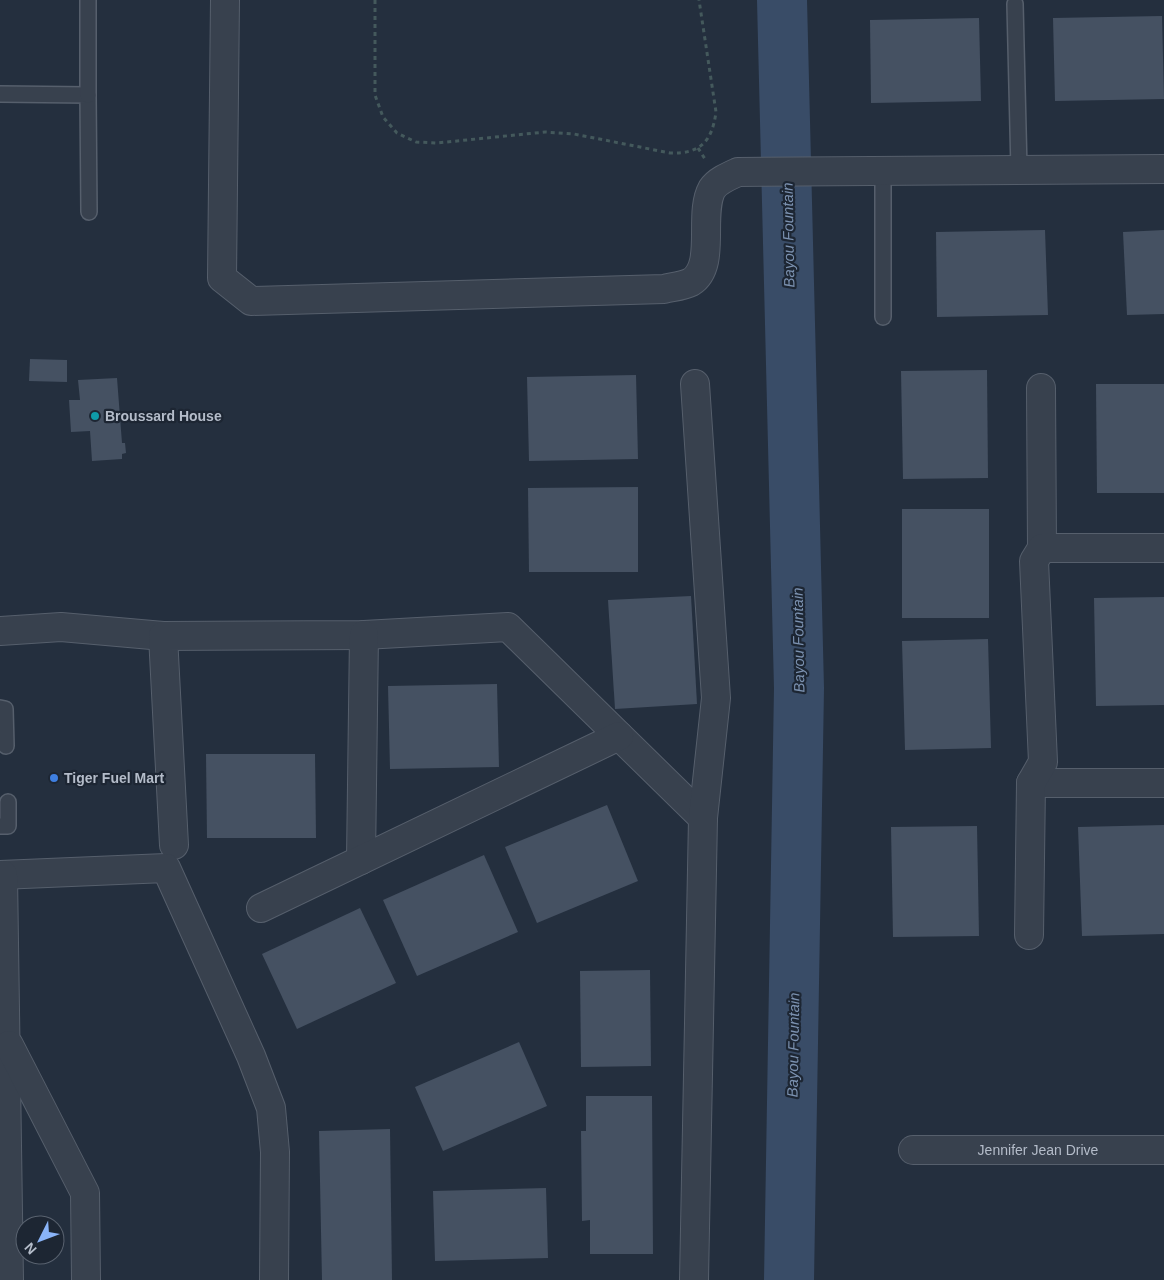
<svg xmlns="http://www.w3.org/2000/svg" width="1164" height="1280" font-family="Arial,sans-serif">
	<style>
		.lines { fill: none; stroke-linecap: round; stroke-linejoin: round }
		.river { stroke: #394c67; stroke-width: 50 }
		.building { fill: #455162 }
		.service-casing { stroke: #565f6c; stroke-width: 18 }
		.minor-casing { stroke: #565f6c; stroke-width: 30 }
		.path { stroke: #44595c; stroke-width: 3; stroke-dasharray: 4 4; stroke-linecap: butt }
		.service { stroke: #38414e; stroke-width: 15 }
		.minor { stroke: #38414e; stroke-width: 28 }
		.culture-dot { fill: #0f9aa8; stroke: #1d2633; stroke-width: 2 }
		.shop-dot { fill: #3f7fe0; stroke: #1d2633; stroke-width: 2 }
		.labels { text-anchor: middle; dominant-baseline: central; stroke-width: 4.5; stroke-linejoin: round; paint-order: stroke }
		.poi-label { font-size: 14px; font-weight: bold; fill: #b4bcc9; stroke: #1d2633; text-anchor: start }
		.street-label { font-size: 14px; fill: #b4bcc9; stroke: #1d2633 }
		.water-label { font-size: 15px; font-style: italic; fill: #7c92b1; stroke: #1d2633 }
	</style>
	<rect width="100%" height="100%" fill="#242f3e"/>
	<g class="lines">
		<path class="river" d="M782,0L799,688L789,1280"/>
	</g>
	<g class="building">
		<path d="M1162,16L1164,99L1055,101L1053,18Z"/>
		<path d="M979,18L981,101L871,103L870,20Z"/>
		<path d="M1045,230L1048,315L937,317L936,232Z"/>
		<path d="M1164,230V314L1127,315L1123,232Z"/>
		<path d="M30,359L67,360V382L29,381Z"/>
		<path d="M987,370L988,478L903,479L901,371Z"/>
		<path d="M636,375L638,459L529,461L527,377Z"/>
		<path d="M117,378L122,443H125L126,453L122,454V459L92,461L90,431L71,432L69,400H80L78,380Z"/>
		<path d="M1096,384H1164V493H1097Z"/>
		<path d="M638,487V572H529L528,488Z"/>
		<rect x="902" y="509" width="87" height="109"/>
		<path d="M691,596L697,704L615,709L608,600Z"/>
		<path d="M1164,597V705L1096,706L1094,598Z"/>
		<path d="M988,639L991,748L905,750L902,641Z"/>
		<path d="M497,684L499,767L390,769L388,686Z"/>
		<path d="M206,754H315L316,838H207Z"/>
		<path d="M607,805L638,881L537,923L505,847Z"/>
		<path d="M1164,825V934L1082,936L1078,827Z"/>
		<path d="M977,826L979,936L893,937L891,827Z"/>
		<path d="M484,855L518,932L417,976L383,900Z"/>
		<path d="M360,908L396,983L297,1029L262,954Z"/>
		<path d="M650,970L651,1066L581,1067L580,971Z"/>
		<path d="M519,1042L547,1106L443,1151L415,1087Z"/>
		<path d="M586,1096H652L653,1254H590V1220L582,1221L581,1131H586Z"/>
		<path d="M390,1129L392,1280H322L319,1131Z"/>
		<path d="M546,1188L548,1258L435,1261L433,1191Z"/>
	</g>
	<g class="lines">
		<g class="service-casing">
			<g id="service">
				<path d="M1015,4L1019,170"/>
				<path d="M0,94L88,95L89,212"/>
				<path d="M88,95V0"/>
				<path d="M883,317V170"/>
				<path d="M0,708L5,709L6,746"/>
				<path d="M0,826H8V802"/>
			</g>
		</g>
		<g class="minor-casing">
			<g id="minor">
				<path d="M225,0L222,278L251,301L664,289C672,287 683,286 691,282C717,266 698,214 712,189C717,181 729,176 738,172L1164,169"/>
				<path d="M1041,388L1042,548"/>
				<path d="M0,631L61,627L163,636"/>
				<path d="M1031,783H1164"/>
				<path d="M174,845L163,636L364,635L508,627L703,818"/>
				<path d="M361,860L364,635"/>
				<path d="M0,875L166,868L251,1056L271,1108L275,1152L274,1280"/>
				<path d="M3,875L9,1280"/>
				<path d="M261,908L619,736"/>
				<path d="M1029,935L1031,783L1043,762L1034,561L1042,548H1164"/>
				<path d="M9,1045L85,1193L86,1280"/>
				<path id="s1" d="M913,1150H1164"/>
				<path d="M694,1280L703,818L716,698L695,384"/>
			</g>
		</g>
		<g class="path">
			<path d="M375,0V95L383,117L397,133L416,142L437,143L545,132L574,134L670,153C700,154 712,142 716,112L699,0"/>
			<path d="M698,148L705,159"/>
		</g>
		<use href="#service" class="service"/>
		<use href="#minor" class="minor"/>
	</g>
	<circle class="culture-dot" cx="95" cy="416" r="5"/>
	<circle class="shop-dot" cx="54" cy="778" r="5"/>
	<g class="labels">
		<g class="poi-label">
			<text x="105" y="416">Broussard House</text>
			<text x="64" y="778">Tiger Fuel Mart</text>
		</g>
		<g class="street-label">
			<text stroke="none"><textPath href="#s1" startOffset="125">Jennifer Jean Drive</textPath></text>
		</g>
		<g class="water-label">
			<text transform="translate(788 235) rotate(-91)">Bayou Fountain</text>
			<text transform="translate(798 640) rotate(-91)">Bayou Fountain</text>
			<text transform="translate(793 1045) rotate(-89)">Bayou Fountain</text>
		</g>
	</g>
	<g transform="translate(40 1240) rotate(228)"><circle r="24" fill="#1d2633" stroke="#59626f"/>
	<path d="M0-4L9 19L0 12L-9 19Z" fill="#8ab4f8"/>
	<text y="-8" font-size="14" font-weight="bold" text-anchor="middle" fill="#b4bcc9">N</text>
	</g>
</svg>
